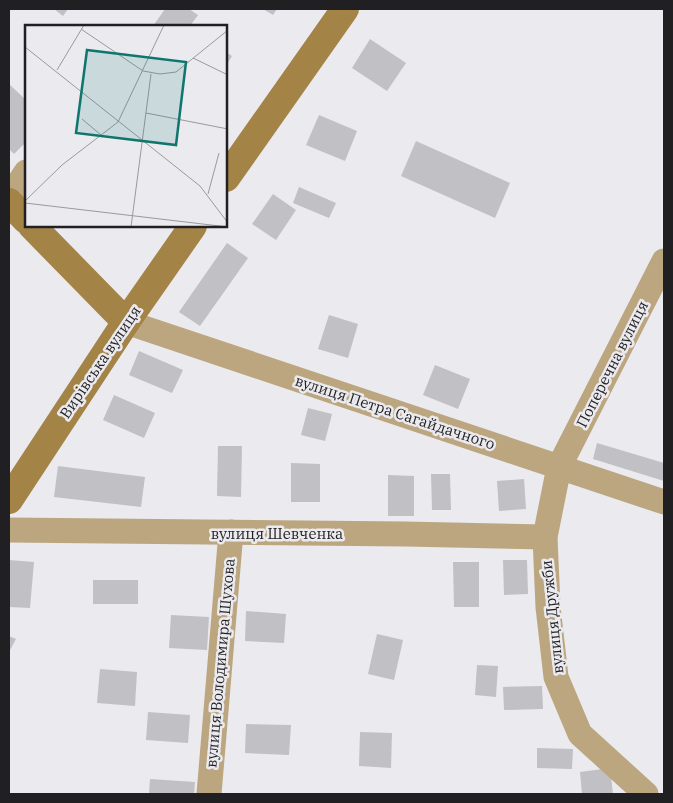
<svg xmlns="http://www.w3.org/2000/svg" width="673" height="803" font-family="'IBM Plex Serif',serif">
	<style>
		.building { fill: #c0c0c5 }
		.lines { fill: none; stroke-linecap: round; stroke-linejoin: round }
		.minor { stroke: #bba67f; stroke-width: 25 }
		.secondary { stroke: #a48446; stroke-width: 28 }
		.labels { text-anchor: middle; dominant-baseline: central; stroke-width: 5; stroke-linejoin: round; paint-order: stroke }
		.street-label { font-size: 15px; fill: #201f21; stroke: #ebeaef }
		.inset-road { fill: none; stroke: #9a999d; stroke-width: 1 }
		.view { fill: #0f766e; fill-opacity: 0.15; stroke: #0f766e; stroke-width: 2.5 }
		.inset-edge { fill: none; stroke: #201f21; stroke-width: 2.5 }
	</style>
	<rect width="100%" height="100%" fill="#ebeaef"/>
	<g class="building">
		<path d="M54,9H68L63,16Z"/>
		<path d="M165,9H189L198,15L190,26H153Z"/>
		<path d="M263,9H277L273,15Z"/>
		<path d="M370,39L406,63L387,91L352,68Z"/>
		<path d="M226,52L232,56L226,66Z"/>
		<path d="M9,84L26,100V142L14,154L9,149Z"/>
		<path d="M319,115L357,131L345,161L306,145Z"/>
		<path d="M416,141L510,183L495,218L401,176Z"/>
		<path d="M299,187L336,203L329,218L293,203Z"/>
		<path d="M273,194L296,210L276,240L252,224Z"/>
		<path d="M227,243L248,258L200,326L179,312Z"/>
		<path d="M329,315L358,324L348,358L318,349Z"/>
		<path d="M139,351L183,370L172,393L129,375Z"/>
		<path d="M435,365L470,379L458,409L423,395Z"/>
		<path d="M114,395L155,413L144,438L103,420Z"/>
		<path d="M308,408L332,414L325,441L301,435Z"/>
		<path d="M597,443L664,463V481L593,459Z"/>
		<path d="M218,446H242L241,497L217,496Z"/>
		<path d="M291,463L320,464V502H291Z"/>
		<path d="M58,466L145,477L141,507L54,497Z"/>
		<path d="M431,474H450L451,510H432Z"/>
		<path d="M388,475L414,476V516H388Z"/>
		<path d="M524,479L526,509L499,511L497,481Z"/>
		<path d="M9,560L34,562L30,608L9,607Z"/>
		<path d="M503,560H527L528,594L504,595Z"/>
		<path d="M453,562H479V607H454Z"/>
		<rect x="93" y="580" width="45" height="24"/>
		<path d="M246,611L286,614L284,643L245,641Z"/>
		<path d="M171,615L209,617L207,650L169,648Z"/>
		<path d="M377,634L403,640L394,680L368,674Z"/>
		<path d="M9,636L16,639L9,652Z"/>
		<path d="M477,665L498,666L496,697L475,695Z"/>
		<path d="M100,669L137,672L135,706L97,703Z"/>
		<path d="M542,686L543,709L504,710L503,687Z"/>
		<path d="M148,712L190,715L188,743L146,740Z"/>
		<path d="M246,724L291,725L289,755L245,753Z"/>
		<path d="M360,732L392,733L391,768L359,766Z"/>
		<path d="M537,748L573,749L572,769L537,768Z"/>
		<path d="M610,768L613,794H582L580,772Z"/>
		<path d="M150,779L195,782L194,794H149Z"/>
	</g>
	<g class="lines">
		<g class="minor">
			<path d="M9,198L26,172"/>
			<path d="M126,322L664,502"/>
			<path d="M9,530L405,534L545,537"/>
			<path d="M209,794L231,532"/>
			<path d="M646,794L580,734L556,677L548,607L545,537L559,467L664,261"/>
		</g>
		<g class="secondary">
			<path d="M226,178L345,9"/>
			<path d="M9,202L26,220"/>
			<path d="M32,226L126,322"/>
			<path d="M9,500L126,322L193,226"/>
		</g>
	</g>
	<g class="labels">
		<g class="street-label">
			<text transform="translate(100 362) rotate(-56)">Вирівська вулиця</text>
			<text transform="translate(612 364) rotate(-63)">Поперечна вулиця</text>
			<text transform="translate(395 412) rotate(18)">вулиця Петра Сагайдачного</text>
			<text x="277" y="533">вулиця Шевченка</text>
			<text transform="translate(552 617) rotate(-96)">вулиця Дружби</text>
			<text transform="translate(220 663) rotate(-85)">вулиця Володимира Шухова</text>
		</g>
	</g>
	<g transform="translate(25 25)">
		<rect width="202" height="202" fill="#ebeaef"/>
		<path class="inset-road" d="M56,4L118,46L135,49L151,47L203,5M0,22L175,161L203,198M168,33L203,50M32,45L59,0M121,88L203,104M57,94L76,110M93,97L139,0M183,169L194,128M0,176L37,140L93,97M0,178L203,202M106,202L126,49"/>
		<path class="view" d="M62,25L161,37L151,120L51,108Z"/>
		<rect width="202" height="202" class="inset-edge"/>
	</g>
	<rect width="673" height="803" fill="none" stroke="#201f21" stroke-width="20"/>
</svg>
